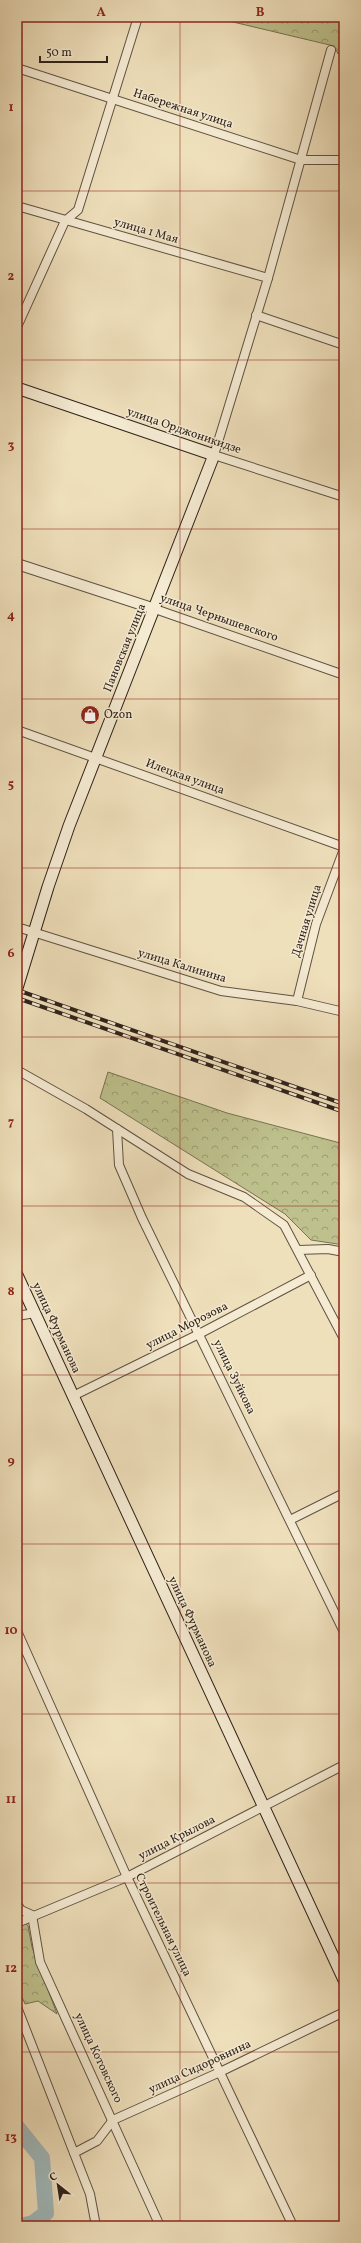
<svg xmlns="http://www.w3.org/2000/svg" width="361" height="2243" font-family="Vollkorn,serif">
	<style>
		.forest { fill: url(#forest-crowns); stroke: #767254 }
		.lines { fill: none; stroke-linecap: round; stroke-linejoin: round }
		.river { stroke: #a0babd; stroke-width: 16 }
		.minor-casing { stroke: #5f5242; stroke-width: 10 }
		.tertiary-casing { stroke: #5f5242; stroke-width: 12 }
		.secondary-casing { stroke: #2f221a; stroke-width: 13 }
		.minor { stroke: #f5ebd3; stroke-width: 8 }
		.tertiary { stroke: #f5ebd3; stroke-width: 10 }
		.secondary { stroke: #f5ebd3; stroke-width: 11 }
		.rail-casing { stroke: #2f221a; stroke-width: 4 }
		.rail { stroke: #f5ebd3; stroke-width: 2.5; stroke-dasharray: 8; stroke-linecap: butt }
		.grid { fill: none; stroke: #8f2418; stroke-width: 1; stroke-opacity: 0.55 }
		.labels { text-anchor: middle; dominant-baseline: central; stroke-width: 3; stroke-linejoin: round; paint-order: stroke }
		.street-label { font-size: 12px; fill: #2f221a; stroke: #f5ebd3 }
		.poi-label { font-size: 12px; fill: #2f221a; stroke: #f5ebd3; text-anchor: start }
		.neatline { fill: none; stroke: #8f2418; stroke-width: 1.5 }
		.grid-label { font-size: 13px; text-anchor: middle; font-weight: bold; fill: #8f2418 }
	</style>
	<defs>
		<pattern id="forest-crowns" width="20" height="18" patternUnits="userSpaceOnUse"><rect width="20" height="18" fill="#bec18d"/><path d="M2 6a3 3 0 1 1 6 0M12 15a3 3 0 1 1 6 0" fill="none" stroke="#9b9c72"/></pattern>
	</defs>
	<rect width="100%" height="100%" fill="#efe0bc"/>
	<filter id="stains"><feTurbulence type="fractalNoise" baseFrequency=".005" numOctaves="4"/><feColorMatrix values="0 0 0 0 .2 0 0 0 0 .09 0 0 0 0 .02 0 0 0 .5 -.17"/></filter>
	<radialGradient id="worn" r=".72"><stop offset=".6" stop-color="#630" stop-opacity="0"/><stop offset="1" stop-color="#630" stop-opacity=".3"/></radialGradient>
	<g class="forest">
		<path d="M212,17H344V48L338,54L334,46Z"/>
		<path d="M108,1072L227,1113L344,1144V1245L311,1240L285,1214L100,1098Z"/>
		<path d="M17,1912L28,1926L32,1947L57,2014L38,2001L25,2004L17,1986Z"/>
	</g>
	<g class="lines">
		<path class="river" d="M17,2127L42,2158L46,2213L33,2223L21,2226"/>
		<g class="minor-casing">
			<g id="minor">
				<path d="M331,50L268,278L214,455L344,497"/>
				<path d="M17,68L301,160H344"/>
				<path d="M17,206L268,278"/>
				<path d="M256,315L344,345"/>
				<path d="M17,327L65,221L78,210L138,17"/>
				<path d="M155,609L344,675"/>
				<path d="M17,730L344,847"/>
				<path d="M17,927L221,991L297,1001L344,1012"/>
				<path d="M297,1001L316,924L344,849"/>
				<path d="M17,1070L86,1109L188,1174L244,1197L284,1225L344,1339"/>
				<path d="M117,1129L119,1165L142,1218L344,1632"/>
				<path d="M298,1250L328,1249L344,1252"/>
				<path d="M17,1316L35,1313"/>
				<path d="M73,1396L199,1334L311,1275"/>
				<path d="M290,1520L344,1493"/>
				<path d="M17,1631L127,1877L293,2226"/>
				<path d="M17,1904L21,1910L32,1915L40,1962L160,2226"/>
				<path d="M17,1923L127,1877L344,1765"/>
				<path d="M17,2007L90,2194L96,2226"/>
				<path d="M74,2153L97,2141L113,2120L220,2072L344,2012"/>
			</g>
		</g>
		<g class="tertiary-casing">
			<path id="tertiary" d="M17,564L155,609"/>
		</g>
		<g class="secondary-casing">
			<g id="secondary">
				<path d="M17,388L214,455L69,826L48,887L17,988"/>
				<path d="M17,1275L344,1980"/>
			</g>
		</g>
		<use href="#minor" class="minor"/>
		<use href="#tertiary" class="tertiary"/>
		<use href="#secondary" class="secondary"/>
		<g class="rail-casing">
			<g id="rail">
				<path d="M17,990L344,1104"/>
				<path d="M17,998L344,1112"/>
			</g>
		</g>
		<use href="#rail" class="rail"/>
	</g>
	<path class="grid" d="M180,17V2226M17,191H344M17,360H344M17,529H344M17,699H344M17,868H344M17,1037H344M17,1206H344M17,1375H344M17,1544H344M17,1714H344M17,1883H344M17,2052H344"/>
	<defs>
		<g id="shop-disc" transform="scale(1)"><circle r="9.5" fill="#8f2418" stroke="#f5ebd3"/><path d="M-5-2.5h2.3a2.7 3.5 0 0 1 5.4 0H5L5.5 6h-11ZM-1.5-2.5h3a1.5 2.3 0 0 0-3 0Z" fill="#fff"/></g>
	</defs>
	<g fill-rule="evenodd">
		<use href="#shop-disc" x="90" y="715"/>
	</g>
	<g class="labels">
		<g class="street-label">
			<text transform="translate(183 109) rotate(18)">Набережная улица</text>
			<text transform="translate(146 231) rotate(16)">улица 1 Мая</text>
			<text transform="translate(184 431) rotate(19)">улица Орджоникидзе</text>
			<text transform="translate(219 618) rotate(19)">улица Чернышевского</text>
			<text transform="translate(125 648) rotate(-68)">Пановская улица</text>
			<text transform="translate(185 777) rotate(20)">Илецкая улица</text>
			<text transform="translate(307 921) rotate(-73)">Дачная улица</text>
			<text transform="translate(182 966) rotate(17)">улица Калинина</text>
			<text transform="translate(187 1326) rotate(-27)">улица Морозова</text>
			<text transform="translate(56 1328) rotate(65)">улица Фурманова</text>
			<text transform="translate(234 1377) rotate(64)">улица Зуйкова</text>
			<text transform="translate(192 1622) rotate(65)">улица Фурманова</text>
			<text transform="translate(177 1838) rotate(-27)">улица Крылова</text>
			<text transform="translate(163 1925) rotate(64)">Строительная улица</text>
			<text transform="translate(98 2058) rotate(65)">улица Котовского</text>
			<text transform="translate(200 2067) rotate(-25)">улица Сидоровнина</text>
		</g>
		<g class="poi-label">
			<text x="104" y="715">Ozon</text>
		</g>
	</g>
	<rect width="361" height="2243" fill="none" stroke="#efe0bc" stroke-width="44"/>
	<g transform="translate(58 2185) rotate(330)" stroke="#f5ebd3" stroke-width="3" paint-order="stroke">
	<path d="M0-3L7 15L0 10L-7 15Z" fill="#2f221a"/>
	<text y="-6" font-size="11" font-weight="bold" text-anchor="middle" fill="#2f221a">С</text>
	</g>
	<path d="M40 56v6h67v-6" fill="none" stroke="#2f221a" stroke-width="2"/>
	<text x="46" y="56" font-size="12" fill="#2f221a" stroke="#f5ebd3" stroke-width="3" paint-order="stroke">50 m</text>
	<rect x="22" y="22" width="317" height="2199" class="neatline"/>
	<g class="grid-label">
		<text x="101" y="16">A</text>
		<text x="260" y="16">B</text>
		<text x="11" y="111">1</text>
		<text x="11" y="280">2</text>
		<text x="11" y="449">3</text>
		<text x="11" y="619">4</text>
		<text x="11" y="788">5</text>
		<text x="11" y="957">6</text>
		<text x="11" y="1126">7</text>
		<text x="11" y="1295">8</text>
		<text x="11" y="1464">9</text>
		<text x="11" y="1634">10</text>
		<text x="11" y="1803">11</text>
		<text x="11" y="1972">12</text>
		<text x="11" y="2141">13</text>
	</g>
	<rect width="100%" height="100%" filter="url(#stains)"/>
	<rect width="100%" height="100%" fill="url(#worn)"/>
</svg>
